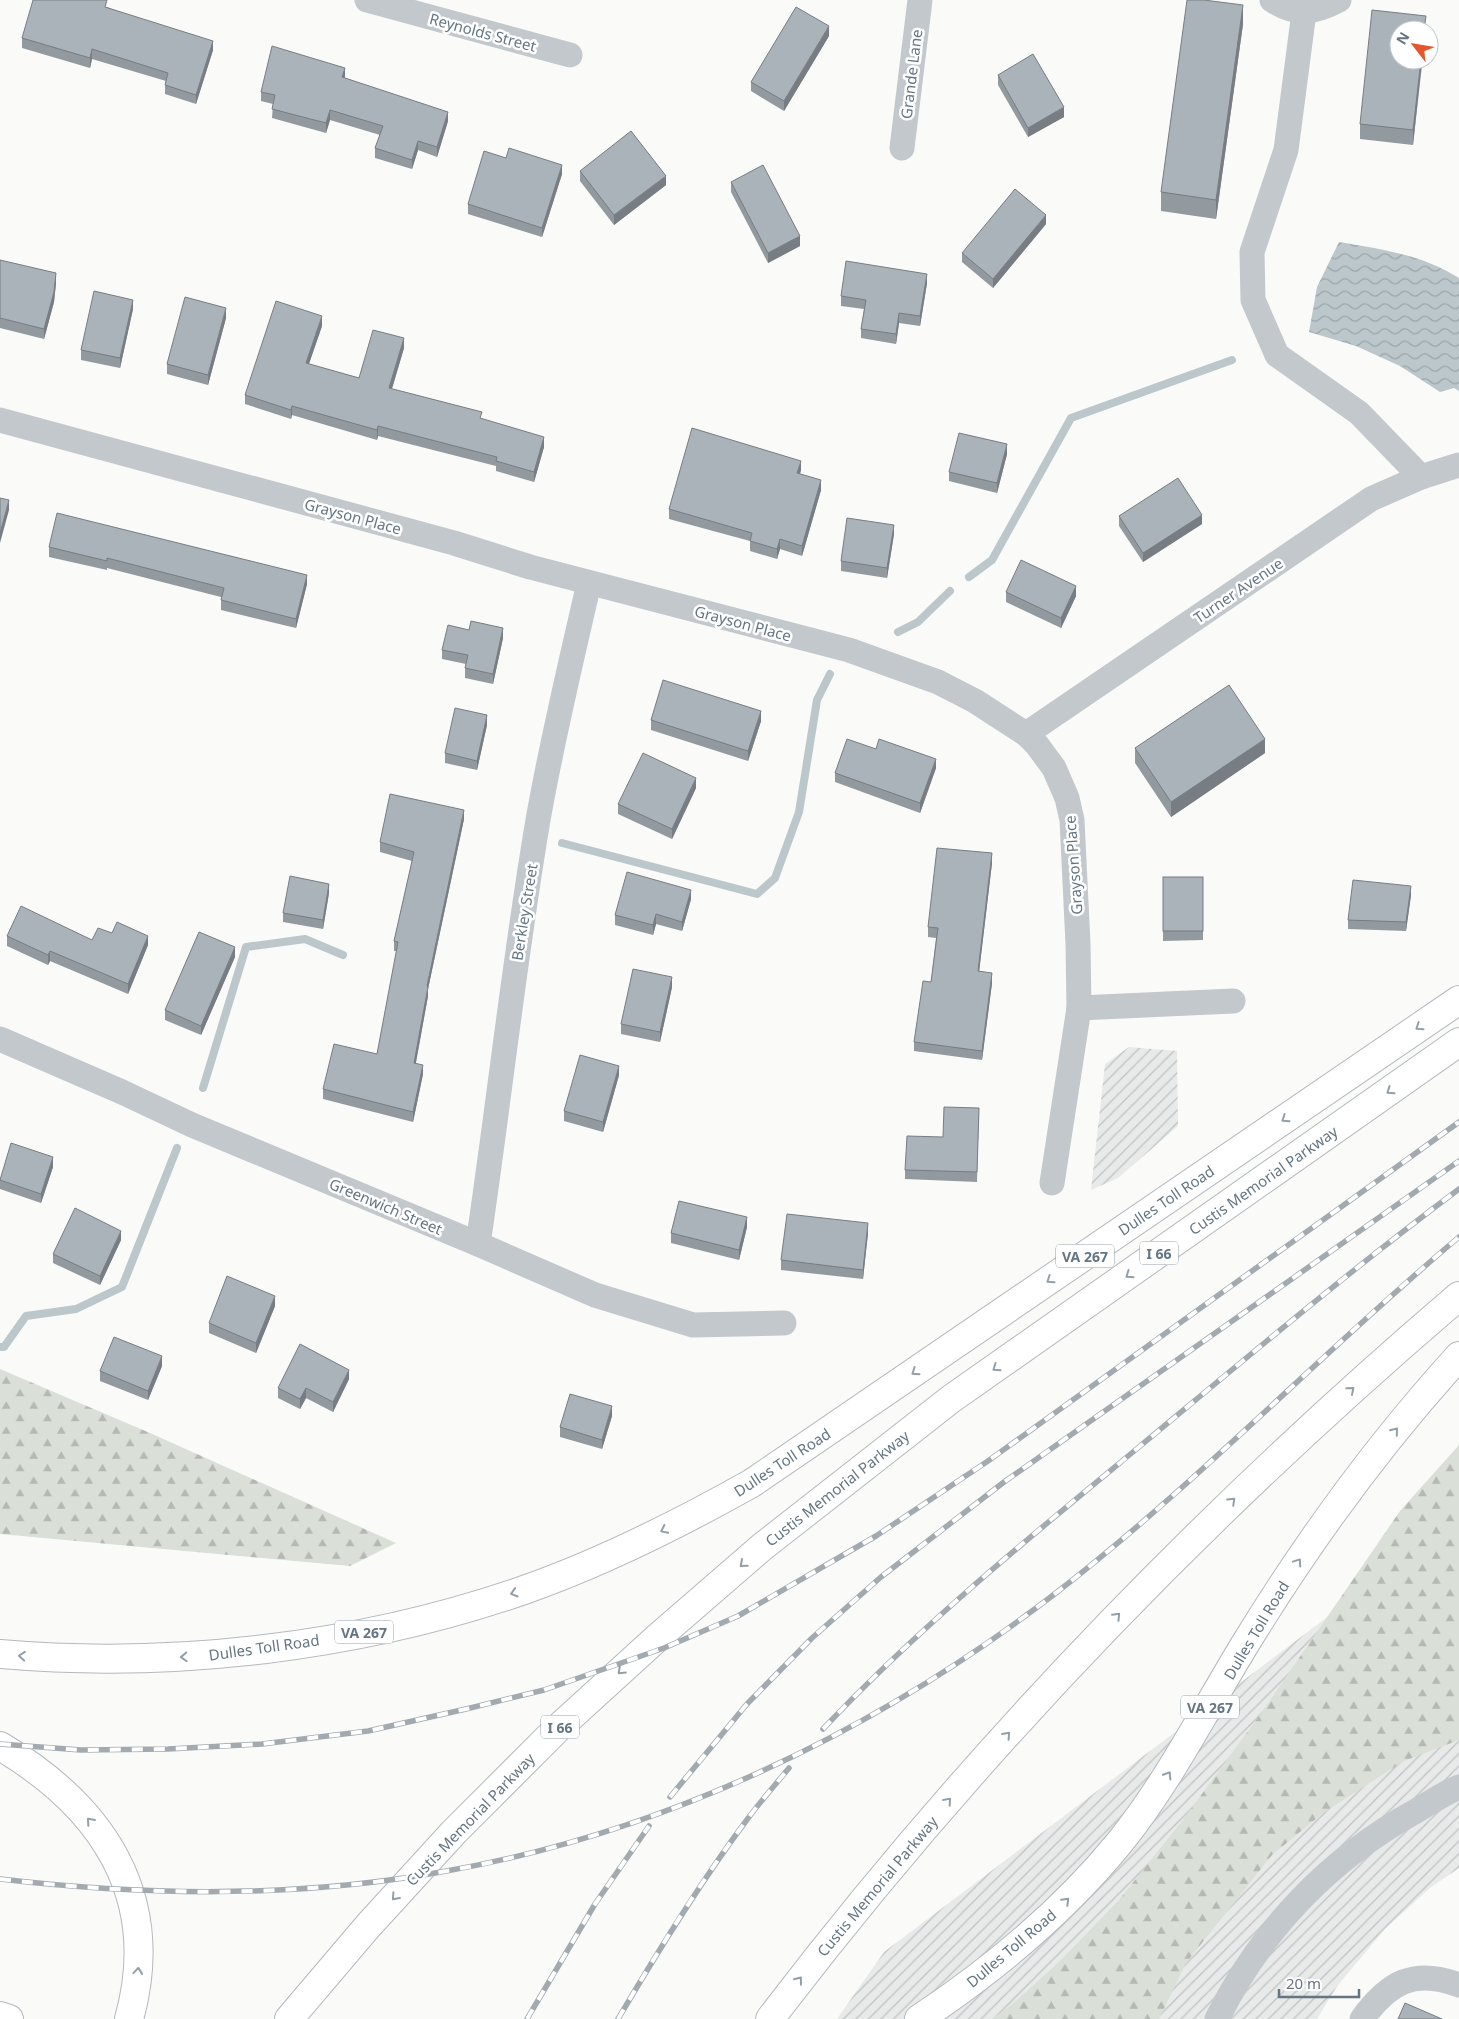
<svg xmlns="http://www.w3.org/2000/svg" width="1459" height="2019" font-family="'Noto Sans',sans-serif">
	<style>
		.industrial { fill: url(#industrial-furrows) }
		.forest { fill: url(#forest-firs) }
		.water { fill: url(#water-waves) }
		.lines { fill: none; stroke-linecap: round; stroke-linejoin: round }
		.stream { stroke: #bbc7cb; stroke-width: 8 }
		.motorway-casing { stroke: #b4b9bd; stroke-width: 30 }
		.minor { stroke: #c3c8cc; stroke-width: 25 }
		.motorway { stroke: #fff; stroke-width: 28 }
		.rail-casing { stroke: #a2aab0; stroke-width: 5.5 }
		.rail { stroke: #fff; stroke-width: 4; stroke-dasharray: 11; stroke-linecap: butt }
		.wall { fill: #929a9f }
		.shaded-wall { fill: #777d82 }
		.building { fill: #aab3b9; stroke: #777d82 }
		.oneway { stroke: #939fa8 }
		.labels { text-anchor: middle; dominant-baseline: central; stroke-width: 5; stroke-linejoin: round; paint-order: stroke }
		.shield { fill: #fff; stroke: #939fa8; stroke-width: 1 }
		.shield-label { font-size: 14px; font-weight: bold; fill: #657683 }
		.street-label { font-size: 15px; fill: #657683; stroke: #fff }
	</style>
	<defs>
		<pattern id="industrial-furrows" width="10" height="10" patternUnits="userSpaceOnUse" patternTransform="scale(1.25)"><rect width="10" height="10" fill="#e8e9e9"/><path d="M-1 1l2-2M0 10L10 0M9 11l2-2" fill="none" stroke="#c0c1c2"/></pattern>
		<pattern id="forest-firs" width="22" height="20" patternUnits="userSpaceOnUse" patternTransform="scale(1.25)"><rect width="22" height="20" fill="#dadfd7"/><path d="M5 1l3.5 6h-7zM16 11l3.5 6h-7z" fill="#b4b9b4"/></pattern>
		<pattern id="water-waves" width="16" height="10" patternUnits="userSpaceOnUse" patternTransform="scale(1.25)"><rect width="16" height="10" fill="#bbc7cb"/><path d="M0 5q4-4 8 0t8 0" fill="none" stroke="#9ca6aa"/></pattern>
	</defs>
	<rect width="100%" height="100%" fill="#fafaf8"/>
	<g class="industrial">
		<path d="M1129,1047L1177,1051L1178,1126L1118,1178L1091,1190L1105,1064Z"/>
		<path d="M1459,1476V1868L1430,1888L1385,1929L1338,1985L1317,2019H837L884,1952L1338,1609Z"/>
	</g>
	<g class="forest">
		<path d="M0,1369L150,1433L396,1543L350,1566L0,1534Z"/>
		<path d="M1459,1445V1740L1404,1761L1323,1813L1272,1855L1186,1963L1159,2019H992L1016,2001L1061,1960L1119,1900L1182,1821L1262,1712L1400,1511Z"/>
	</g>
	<path class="water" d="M1339,242C1381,249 1423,255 1459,278V391L1454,388L1440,392L1400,366L1356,346L1309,332L1317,287Z"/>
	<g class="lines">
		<g class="stream">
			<path d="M969,577L992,560L1071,418L1232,360"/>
			<path d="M898,632L918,622L950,591"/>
			<path d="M562,843L757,894L775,878L799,812L817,700L830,674"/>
			<path d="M203,1088L246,947L305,939L343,955"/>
			<path d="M0,1347H4L26,1316L76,1309L122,1287L177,1148"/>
		</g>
		<g class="motorway-casing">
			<g id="motorway">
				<path d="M0,1654C173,1669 360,1647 524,1590C604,1562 679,1524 752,1483L1459,1000"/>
				<path d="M0,1746C103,1807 163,1897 129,2019"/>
				<path d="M0,2016L9,2019"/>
				<path d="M289,2019L368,1926L454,1832L556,1730L657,1638L762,1547L951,1399L1459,1042"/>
				<path d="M770,2019C972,1754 1205,1513 1459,1296"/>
				<path d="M919,2019C994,1969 1063,1912 1120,1842C1170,1780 1205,1709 1247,1641C1309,1540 1379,1444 1459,1356"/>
			</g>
		</g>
		<g class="minor">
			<path d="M367,0L570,55"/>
			<path d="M1272,0C1295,16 1315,13 1339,0"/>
			<path d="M1304,12L1286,150L1252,252L1253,300L1277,355L1359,413L1421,477"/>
			<path d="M902,148L920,0"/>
			<path d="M0,420L454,543L530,567L849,650L938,682L975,701L1026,734L1037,745L1054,768L1067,798L1072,820L1078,944L1079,1008L1052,1183"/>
			<path d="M1026,734L1371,499L1421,477L1459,465"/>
			<path d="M1079,1008L1233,1001"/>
			<path d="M0,1039L122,1092L192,1125L478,1244L595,1295L693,1325L784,1323"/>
			<path d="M478,1244C499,1103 514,961 538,820C552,740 571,662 589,583"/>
			<path d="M1217,2019C1261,1930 1329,1859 1416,1811C1430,1803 1444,1793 1459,1787"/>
			<path d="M1362,2019C1389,1982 1414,1968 1459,1985"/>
		</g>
		<use href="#motorway" class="motorway"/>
		<g class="rail-casing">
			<g id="rail">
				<path d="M823,1729C920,1626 1030,1537 1139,1447C1244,1360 1349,1271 1459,1189"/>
				<path d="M0,1744L81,1750L168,1749L262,1744L368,1731L466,1709L544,1690L664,1648L738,1616L876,1536L988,1461L1459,1122"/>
				<path d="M670,1797L747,1704L812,1638L881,1577L1004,1482L1459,1161"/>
				<path d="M0,1879C146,1896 296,1898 441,1872C662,1834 874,1732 1052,1596C1195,1486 1321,1353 1459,1237"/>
				<path d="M527,2019L595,1904L649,1826"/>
				<path d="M618,2019C658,1951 699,1884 746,1821C759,1803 775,1785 789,1768"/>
			</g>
		</g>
		<use href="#rail" class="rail"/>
	</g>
	<g class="wall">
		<path d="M107,7L213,50L196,104L165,94V85L166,81L92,59L90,68L22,48V38Z"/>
		<path d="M1243,24L1216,219L1161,211V192Z"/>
		<path d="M1426,30L1413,145L1360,139V124Z"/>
		<path d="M829,36L784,111L751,91V82Z"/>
		<path d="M998,75L1064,117L1028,137L998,85Z"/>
		<path d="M345,78L448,121L437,157L418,150L412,169L375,158V148L380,135L330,120L326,133L272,118L273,104L261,101V92Z"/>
		<path d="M506,158L562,174L542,237L468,214V204Z"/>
		<path d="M580,171L666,185L614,225L580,181Z"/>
		<path d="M731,182L800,246L768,263L731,192Z"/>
		<path d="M1046,224L993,288L962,262V253Z"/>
		<path d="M0,260L56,283L54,302L44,339L0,328Z"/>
		<path d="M927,283L920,326L899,323L896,344L861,338V329L864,309L841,306V296Z"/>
		<path d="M133,309L120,368L81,360V350Z"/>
		<path d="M226,318L208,385L167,374V364Z"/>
		<path d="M322,326L309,364L359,378L404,348L392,389L482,419L544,447L534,482L496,471V466L378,436L377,440L292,415L291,419L245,404V395Z"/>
		<path d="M1007,454L997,493L949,481V472Z"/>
		<path d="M801,470L800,474L821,490L802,556L780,549L777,559L750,551V541L669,519V509Z"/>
		<path d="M1119,516L1202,524L1143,562L1119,526Z"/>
		<path d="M894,534L887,578L841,571V561Z"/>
		<path d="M49,547L307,584L296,628L221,610V597L107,568V570L49,557Z"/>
		<path d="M1006,592L1076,596L1061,628L1006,602Z"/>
		<path d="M469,630L503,638L493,684L465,678V668L466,664L442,659V650Z"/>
		<path d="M651,720L761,721L748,761L651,730Z"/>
		<path d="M487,725L477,770L445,763V753Z"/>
		<path d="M1135,748L1265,753L1171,817L1135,763Z"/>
		<path d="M876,749L936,768L920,813L835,782V773Z"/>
		<path d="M696,788L672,839L618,814V804Z"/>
		<path d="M464,819L428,989V996L416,1063L423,1074L413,1122L323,1099V1089L377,1054L397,951H394V941L412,861L380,852V842Z"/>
		<path d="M992,863L979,972L992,983L982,1060L914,1051V1042L931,982L936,938L928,937V927Z"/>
		<path d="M1163,877H1203V940L1163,941Z"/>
		<path d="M329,893L323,929L283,922V913Z"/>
		<path d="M1411,895L1406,931L1348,929V920Z"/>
		<path d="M691,899L682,931L656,924L653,935L615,925V915Z"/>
		<path d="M112,933L148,945L128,994L50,961L48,965L7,946V936L92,940Z"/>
		<path d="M235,957L201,1035L165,1020V1010Z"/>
		<path d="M672,987L660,1042L621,1034V1024Z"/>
		<path d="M619,1075L603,1132L564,1121V1111Z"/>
		<path d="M979,1108L977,1182L905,1179V1170L943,1137Z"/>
		<path d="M53,1167L41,1203L0,1189V1178Z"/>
		<path d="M747,1227L739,1260L671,1243V1233Z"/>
		<path d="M868,1233L863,1279L781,1270V1260Z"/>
		<path d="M121,1240L100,1285L53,1263V1254Z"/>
		<path d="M275,1306L256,1353L209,1333V1323Z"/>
		<path d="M162,1366L148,1400L100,1381V1371Z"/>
		<path d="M349,1379L333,1412L306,1398L300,1409L278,1398V1388Z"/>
		<path d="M612,1416L602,1449L560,1437V1427Z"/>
	</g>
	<g class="shaded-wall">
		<path d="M1243,5V24L1216,219V200Z"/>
		<path d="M829,26V36L784,111V101Z"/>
		<path d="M213,41V50L196,104V95Z"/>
		<path d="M92,49V59L90,68V58Z"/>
		<path d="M1421,60H1422L1413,145V130Z"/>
		<path d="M345,68V78L342,77Z"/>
		<path d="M1064,107V117L1028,137V128Z"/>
		<path d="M330,110V120L326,133V123Z"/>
		<path d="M448,112V121L437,157V147Z"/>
		<path d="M418,141V150L412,169V160Z"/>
		<path d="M562,165V174L542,237V228Z"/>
		<path d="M666,176V185L614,225V215Z"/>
		<path d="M1046,215V224L993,288V279Z"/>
		<path d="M800,236V246L768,263V253Z"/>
		<path d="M56,273V283L54,302L44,339V329Z"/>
		<path d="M927,274V283L920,326V316Z"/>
		<path d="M133,300V309L120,368V358Z"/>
		<path d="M226,308V318L208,385V375Z"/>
		<path d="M899,313V323L896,344V334Z"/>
		<path d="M322,316V326L306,372V363Z"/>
		<path d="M404,338V348L389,398V388Z"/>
		<path d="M292,406V415L291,419V410Z"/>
		<path d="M378,426V436L377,440V430Z"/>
		<path d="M544,437V447L534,482V472Z"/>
		<path d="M1007,444V454L997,493V483Z"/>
		<path d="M801,461V470L797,483V473Z"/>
		<path d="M821,480V490L802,556V546Z"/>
		<path d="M9,500V510L0,543V533Z"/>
		<path d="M1202,515V524L1143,562V553Z"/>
		<path d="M894,525V534L887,578V568Z"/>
		<path d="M780,539V549L777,559V549Z"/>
		<path d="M307,575V584L296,628V619Z"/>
		<path d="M1076,586V596L1061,628V618Z"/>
		<path d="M503,628V638L493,684V674Z"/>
		<path d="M761,711V721L748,761V751Z"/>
		<path d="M487,715V725L477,770V761Z"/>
		<path d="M1265,739V753L1171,817V802Z"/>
		<path d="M936,759V768L920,813V803Z"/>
		<path d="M696,778V788L672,839V829Z"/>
		<path d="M464,810V819L428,989V996L414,1072V1063L427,986Z"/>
		<path d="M992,853V863L978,981V971Z"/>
		<path d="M329,884V893L323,929V920Z"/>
		<path d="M1411,886V895L1406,931V922Z"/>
		<path d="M691,890V899L682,931V922Z"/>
		<path d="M656,914V924L653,935V925Z"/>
		<path d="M148,936V945L128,994V984Z"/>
		<path d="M235,947V957L201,1035V1026Z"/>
		<path d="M50,951V961L48,965V955Z"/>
		<path d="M992,973V983L982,1060V1051Z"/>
		<path d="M672,977V987L660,1042V1032Z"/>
		<path d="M423,1065V1074L413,1122V1112Z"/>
		<path d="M619,1066V1075L603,1132V1122Z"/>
		<path d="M53,1157V1167L41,1203V1194Z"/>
		<path d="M747,1217V1227L739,1260V1250Z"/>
		<path d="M868,1223V1233L863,1279V1270Z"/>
		<path d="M121,1231V1240L100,1285V1276Z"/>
		<path d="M275,1296V1306L256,1353V1343Z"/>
		<path d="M162,1356V1366L148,1400V1391Z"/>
		<path d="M349,1370V1379L333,1412V1402Z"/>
		<path d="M306,1388V1398L300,1409V1399Z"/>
		<path d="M612,1406V1416L602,1449V1440Z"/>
	</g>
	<g class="building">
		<path d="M33,0H107L105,7L213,41L196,95L165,85L168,73L92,49L90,58L22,38Z"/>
		<path d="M1187,0H1204L1243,5L1216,200L1161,192Z"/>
		<path d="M796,7L829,26L784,101L751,82Z"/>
		<path d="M1372,10L1426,16L1424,30H1399V60H1421L1413,130L1360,124Z"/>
		<path d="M272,46L345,68L342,77L448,112L437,147L418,141L412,160L375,148L383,126L330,110L326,123L272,109L275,95L261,92Z"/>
		<path d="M1033,54L1064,107L1028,128L998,75Z"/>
		<path d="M631,131L666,176L614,215L580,171Z"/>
		<path d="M509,148L562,165L542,228L468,204L484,151L506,158Z"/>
		<path d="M763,165L800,236L768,253L731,182Z"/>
		<path d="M1015,189L1046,215L993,279L962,253Z"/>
		<path d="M0,260L56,273L54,292L44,329L0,318Z"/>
		<path d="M846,261L927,274L920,316L899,313L896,334L861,329L866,300L841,296Z"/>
		<path d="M94,291L133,300L120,358L81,350Z"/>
		<path d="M185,297L226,308L208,375L167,364Z"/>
		<path d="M276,301L322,316L306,363L359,378L373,330L404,338L389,388L482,412L480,418L544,437L534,472L496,461L497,457L378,426L377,430L292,406L291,410L245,395Z"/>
		<path d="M692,428L801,461L797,473L821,480L802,546L780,539L777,549L750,541L752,533L669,509Z"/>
		<path d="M959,433L1007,444L997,483L949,472Z"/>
		<path d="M1178,478L1202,515L1143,553L1119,516Z"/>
		<path d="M0,498L9,500L0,533Z"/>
		<path d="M57,513L307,575L296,619L221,600L224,588L107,558V561L49,547Z"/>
		<path d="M847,518L894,525L887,568L841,561Z"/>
		<path d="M1021,560L1076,586L1061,618L1006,592Z"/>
		<path d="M471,621L503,628L493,674L465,668L468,655L442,650L448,625L469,630Z"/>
		<path d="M663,680L761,711L748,751L651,720Z"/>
		<path d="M1229,685L1265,739L1171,802L1135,748Z"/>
		<path d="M455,708L487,715L477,761L445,753Z"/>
		<path d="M847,739L876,749L879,739L936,759L920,803L835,773Z"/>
		<path d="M643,753L696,778L672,829L618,804Z"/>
		<path d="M390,794L464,810L427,986L428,987L414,1063L423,1065L413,1112L323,1089L334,1044L377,1054L398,942L394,941L414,852L380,842Z"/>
		<path d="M937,848L992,853L978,971L992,973L982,1051L914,1042L923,981L931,982L938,928L928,927Z"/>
		<path d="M627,872L691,890L682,922L656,914L653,925L615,915Z"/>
		<path d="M290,876L329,884L323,920L283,913Z"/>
		<rect x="1163" y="877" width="40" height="54"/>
		<path d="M1353,880L1411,886L1406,922L1348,920Z"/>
		<path d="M21,906L92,940L98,928L112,933L117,922L148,936L128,984L50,951L48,955L7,936Z"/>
		<path d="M199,932L235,947L201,1026L165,1010Z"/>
		<path d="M633,969L672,977L660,1032L621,1024Z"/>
		<path d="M580,1055L619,1066L603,1122L564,1111Z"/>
		<path d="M944,1107L979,1108L977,1172L905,1170L907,1136L943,1137Z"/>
		<path d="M11,1143L53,1157L41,1194L0,1180Z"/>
		<path d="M679,1201L747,1217L739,1250L671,1233Z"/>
		<path d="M75,1208L121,1231L100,1276L53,1254Z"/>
		<path d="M787,1214L868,1223L863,1270L781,1260Z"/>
		<path d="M227,1276L275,1296L256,1343L209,1323Z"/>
		<path d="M114,1337L162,1356L148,1391L100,1371Z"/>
		<path d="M300,1344L349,1370L333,1402L306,1388L300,1399L278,1388Z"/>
		<path d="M570,1394L612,1406L602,1440L560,1427Z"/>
		<path d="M1405,2003L1442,2019H1398Z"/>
	</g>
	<defs><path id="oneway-chevron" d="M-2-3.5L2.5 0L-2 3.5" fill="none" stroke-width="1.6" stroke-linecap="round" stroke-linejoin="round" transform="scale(1.25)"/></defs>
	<g class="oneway">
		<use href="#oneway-chevron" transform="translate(1419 1027) rotate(146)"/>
		<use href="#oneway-chevron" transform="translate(1390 1091) rotate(145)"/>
		<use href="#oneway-chevron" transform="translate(1285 1119) rotate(146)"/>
		<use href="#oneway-chevron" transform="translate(1129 1275) rotate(145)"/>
		<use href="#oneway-chevron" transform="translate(1050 1280) rotate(146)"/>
		<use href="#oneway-chevron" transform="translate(996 1368) rotate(145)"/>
		<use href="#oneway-chevron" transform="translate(915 1372) rotate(146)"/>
		<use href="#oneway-chevron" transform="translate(1351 1390) rotate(-41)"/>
		<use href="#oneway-chevron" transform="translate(1395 1431) rotate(-51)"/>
		<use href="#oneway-chevron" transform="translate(1232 1501) rotate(-44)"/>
		<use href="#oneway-chevron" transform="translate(664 1530) rotate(154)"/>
		<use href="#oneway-chevron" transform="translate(1298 1562) rotate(-56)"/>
		<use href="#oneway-chevron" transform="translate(743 1564) rotate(139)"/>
		<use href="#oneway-chevron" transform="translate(514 1593) rotate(163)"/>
		<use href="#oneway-chevron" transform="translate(1117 1616) rotate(-46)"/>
		<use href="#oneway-chevron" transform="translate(22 1656) rotate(-175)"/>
		<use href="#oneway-chevron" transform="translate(184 1657) rotate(178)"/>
		<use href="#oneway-chevron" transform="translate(621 1671) rotate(137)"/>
		<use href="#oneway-chevron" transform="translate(1007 1735) rotate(-48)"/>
		<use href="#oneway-chevron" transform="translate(1168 1775) rotate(-58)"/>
		<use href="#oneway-chevron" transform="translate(948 1801) rotate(-49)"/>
		<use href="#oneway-chevron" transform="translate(90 1821) rotate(-131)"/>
		<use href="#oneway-chevron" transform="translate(395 1897) rotate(132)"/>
		<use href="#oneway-chevron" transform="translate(1066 1901) rotate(-45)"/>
		<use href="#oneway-chevron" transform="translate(138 1971) rotate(-85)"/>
		<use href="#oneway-chevron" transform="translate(799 1980) rotate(-52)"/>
	</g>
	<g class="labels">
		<g class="shield">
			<rect x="1140" y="1241.5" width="38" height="23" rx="4"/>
			<rect x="1056" y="1244.5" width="58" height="23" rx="4"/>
			<rect x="335" y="1620.5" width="58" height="23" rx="4"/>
			<rect x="1181" y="1695.5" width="58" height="23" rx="4"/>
			<rect x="541" y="1715.5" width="38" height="23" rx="4"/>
		</g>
		<g class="shield-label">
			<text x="1159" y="1253">I 66</text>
			<text x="1085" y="1256">VA 267</text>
			<text x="364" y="1632">VA 267</text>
			<text x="1210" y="1707">VA 267</text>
			<text x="560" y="1727">I 66</text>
		</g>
		<g class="street-label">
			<text transform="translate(483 32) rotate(15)">Reynolds Street</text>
			<text transform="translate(911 74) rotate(-83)">Grande Lane</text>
			<text transform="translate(353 516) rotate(15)">Grayson Place</text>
			<text transform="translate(1238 590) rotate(-34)">Turner Avenue</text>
			<text transform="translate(743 623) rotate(15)">Grayson Place</text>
			<text transform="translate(1073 865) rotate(-94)">Grayson Place</text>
			<text transform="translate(524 912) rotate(-81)">Berkley Street</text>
			<text transform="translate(1263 1180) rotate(-35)">Custis Memorial Parkway</text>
			<text transform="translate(1166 1200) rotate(-34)">Dulles Toll Road</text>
			<text transform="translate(386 1206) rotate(23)">Greenwich Street</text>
			<text transform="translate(782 1462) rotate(-33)">Dulles Toll Road</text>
			<text transform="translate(837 1488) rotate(-38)">Custis Memorial Parkway</text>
			<text transform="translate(1256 1630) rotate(-59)">Dulles Toll Road</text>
			<text transform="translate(264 1647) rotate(-8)">Dulles Toll Road</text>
			<text transform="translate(470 1819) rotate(-46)">Custis Memorial Parkway</text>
			<text transform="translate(877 1886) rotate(-50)">Custis Memorial Parkway</text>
			<text transform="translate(1011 1948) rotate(-40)">Dulles Toll Road</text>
		</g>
	</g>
	<g transform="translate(1414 45) rotate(301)"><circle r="24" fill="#ffffff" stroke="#c1c8cd"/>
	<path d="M0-4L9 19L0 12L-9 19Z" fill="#e4572e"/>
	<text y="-8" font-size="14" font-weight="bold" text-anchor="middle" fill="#657683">N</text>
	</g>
	<path d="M1279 1989v8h80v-8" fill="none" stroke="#657683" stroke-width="2.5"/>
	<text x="1286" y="1989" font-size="15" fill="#657683" stroke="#ffffff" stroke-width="4" paint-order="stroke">20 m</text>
</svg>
